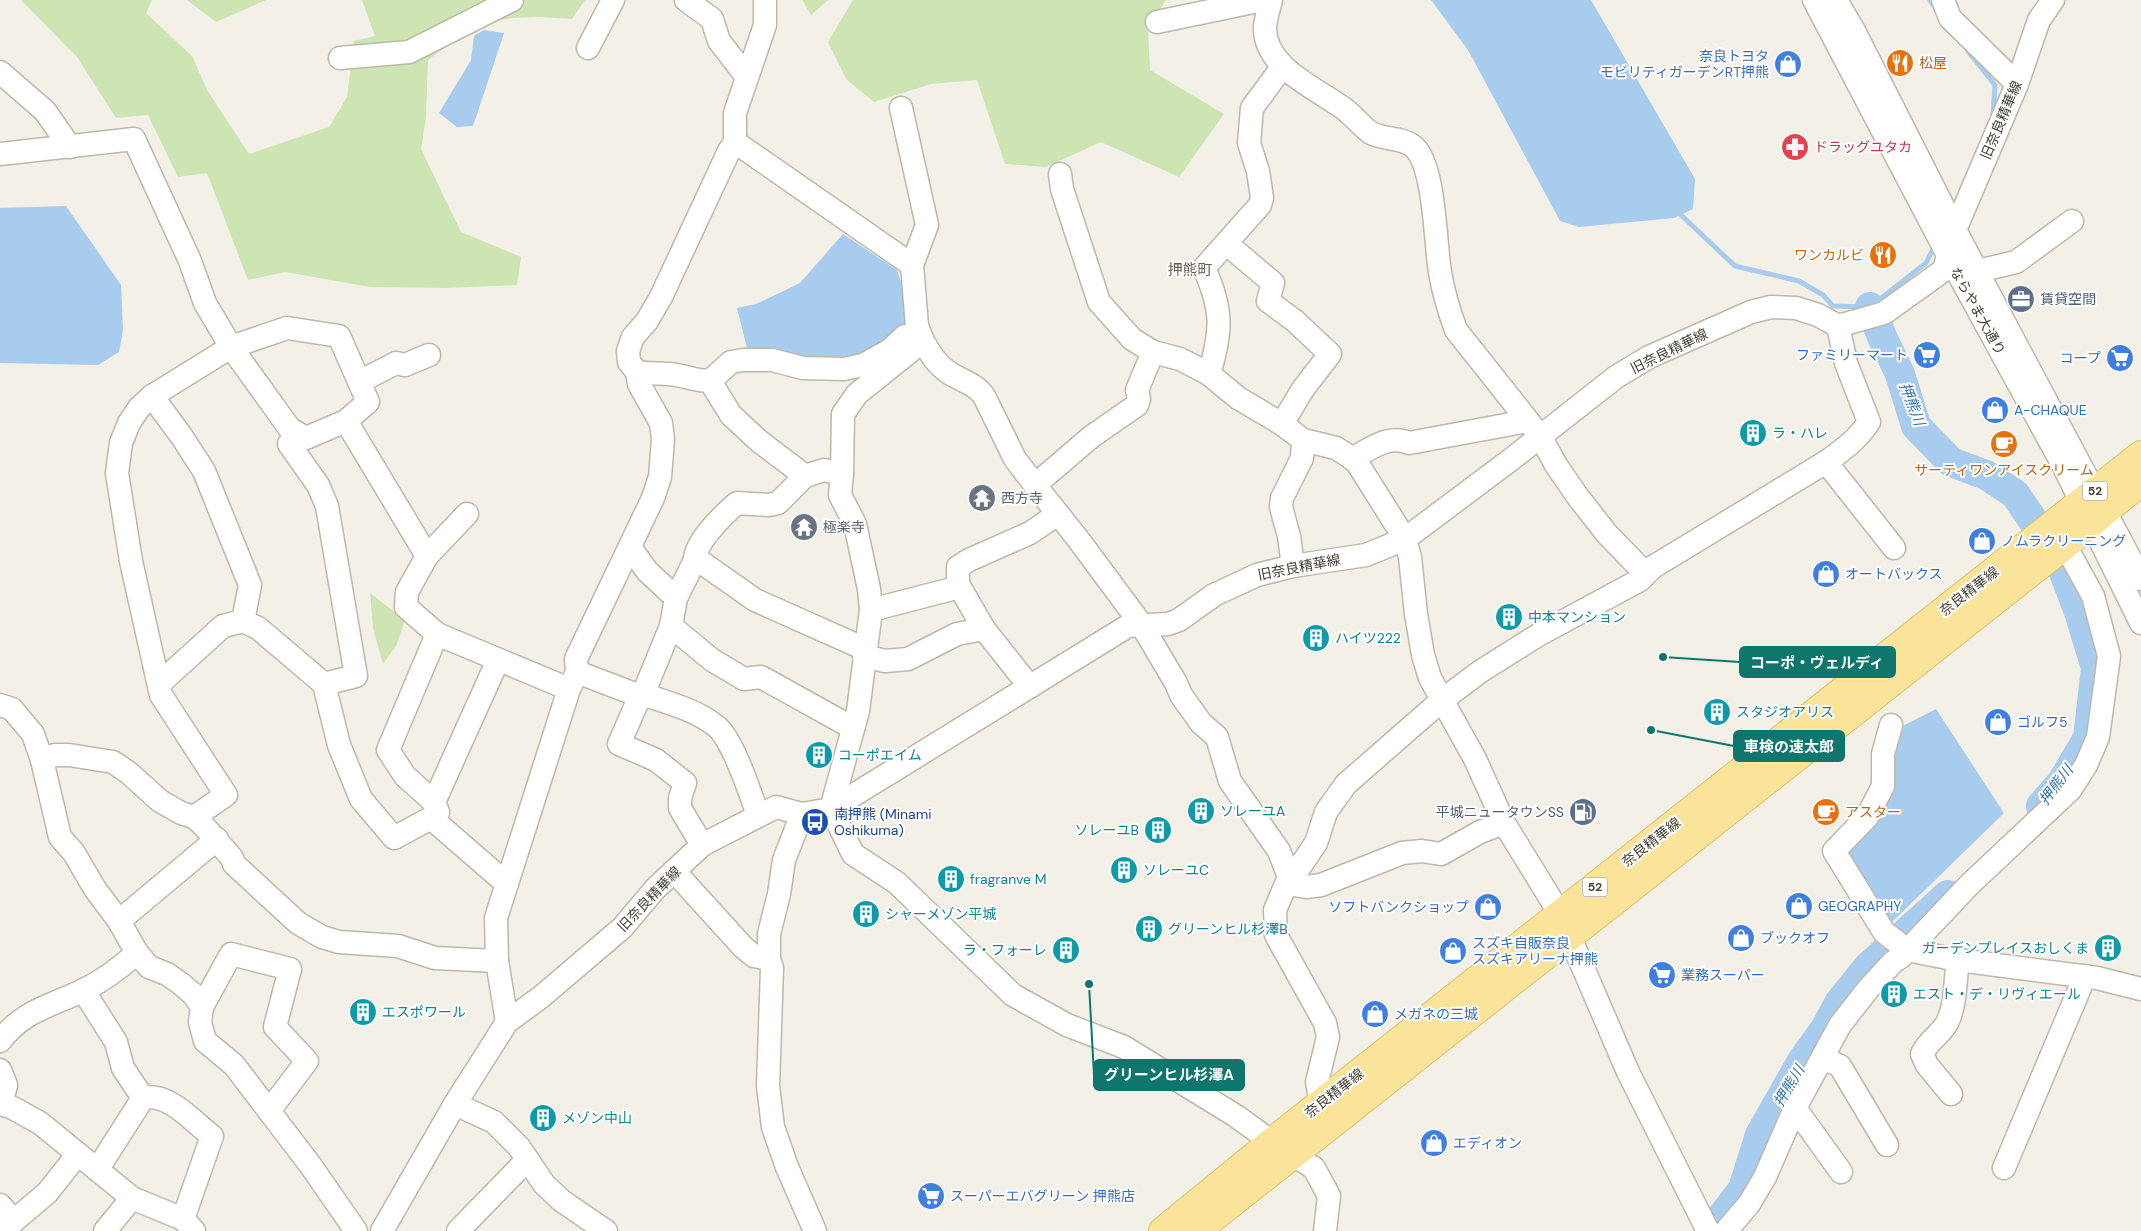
<svg xmlns="http://www.w3.org/2000/svg" width="2141" height="1231" font-family="'DM Sans','Noto Sans JP',sans-serif">
	<style>
		.green { fill: #cce5b2 }
		.water { fill: #a7cced }
		.lines { fill: none; stroke-linecap: round; stroke-linejoin: round }
		.stream { stroke: #a7cced; stroke-width: 5 }
		.river { stroke: #a7cced; stroke-width: 30 }
		.minor-casing { stroke: #beb8ab; stroke-width: 25 }
		.major-casing { stroke: #dec26a; stroke-width: 30 }
		.minor { stroke: #fff; stroke-width: 22 }
		.major { stroke: #fae49a; stroke-width: 28 }
		.labels { text-anchor: middle; dominant-baseline: central; stroke-width: 4; stroke-linejoin: round; paint-order: stroke }
		.shield { fill: #fff; stroke: #7e7a73; stroke-width: 1 }
		.shield-label { font-size: 12px; font-weight: bold; fill: #464137 }
		.shop-label { font-size: 14px; fill: #366cbe; stroke: #fff; text-anchor: start }
		.food-label { font-size: 14px; fill: #c56008; stroke: #fff; text-anchor: start }
		.street-label { font-size: 14px; fill: #464137; stroke: #fff }
		.health-label { font-size: 14px; fill: #be3a42; stroke: #fff; text-anchor: start }
		.service-label { font-size: 14px; fill: #4e5e75; stroke: #fff; text-anchor: start }
		.culture-label { font-size: 14px; fill: #0d838f; stroke: #fff; text-anchor: start }
		.worship-label { font-size: 14px; fill: #5b616d; stroke: #fff; text-anchor: start }
		.transit-label { font-size: 14px; fill: #164399; stroke: #fff; text-anchor: start }
		.neighbourhood-label { font-size: 15px; fill: #685f4e; stroke: #fff }
		.water-label { font-size: 15px; font-style: italic; fill: #3474ad; stroke: #fff }
		.leader { fill: none; stroke: #0f766e; stroke-width: 2 }
		.callout-dot { fill: #0f766e; stroke: #fff; stroke-width: 2 }
		.callout { fill: #0f766e; stroke: #0f766e; stroke-width: 2 }
		.callout-label { font-size: 15px; text-anchor: middle; font-weight: bold; fill: #fff }
	</style>
	<rect width="100%" height="100%" fill="#f3f0e8"/>
	<g class="green">
		<path d="M21,0H152L146,13L192,56L207,90L249,154L329,127L347,97L354,41L375,36L362,0H585L572,19L539,17L511,18L473,26L428,60L426,117L421,149L461,232L521,257L517,285L446,288L370,287L285,272L248,280L207,173L178,177L148,115L116,118L77,57Z"/>
		<path d="M187,0H266L216,22Z"/>
		<path d="M802,0H828L811,15Z"/>
		<path d="M853,0H1166L1148,29L1150,70L1224,114L1179,177L1101,142L1046,167L1005,164L977,80L931,84L874,102L846,79L828,42Z"/>
		<path d="M370,593L405,620L396,646L383,664L373,628Z"/>
	</g>
	<g class="water">
		<path d="M1431,0H1591L1695,179L1693,209L1674,218L1579,227L1560,221L1468,50Z"/>
		<path d="M484,30L504,33L473,126L457,127L439,113L471,60L474,36Z"/>
		<path d="M66,206L121,285L123,330L119,352L98,365L0,363V208Z"/>
		<path d="M843,234L897,270L904,292L905,325L875,356L841,369L749,356L737,308L756,304L800,283Z"/>
		<path d="M1936,709L2004,813L1890,924L1844,853L1897,729Z"/>
	</g>
	<g class="lines">
		<g class="stream">
			<path d="M1930,0L1936,9"/>
			<path d="M1967,50L1995,85L1993,117"/>
			<path d="M1681,215L1735,266L1799,281L1823,295L1833,306L1870,307L1926,263L1935,245"/>
		</g>
		<g class="river">
			<path d="M1870,307L1883,339L1900,374L1916,426L1951,462L1986,475L2015,494L2058,557L2079,612L2096,668L2088,738L2062,782L2041,806"/>
			<path d="M1711,1231L1743,1189L1760,1135L1802,1061L1825,1029L1839,1003L1868,967L1948,895"/>
		</g>
		<g class="minor-casing">
			<g id="minor">
				<path d="M686,0L712,19L719,41L747,77"/>
				<path d="M1271,0C1269,8 1266,17 1265,26C1263,67 1316,88 1343,108C1353,115 1361,126 1371,133C1384,140 1403,137 1414,147C1435,166 1435,242 1440,272C1443,291 1449,311 1456,330L1540,436L1556,465L1578,497L1607,534L1645,573"/>
				<path d="M1814,0L1948,255L2063,465L2141,623"/>
				<path d="M1836,0L1853,29L1955,230L2141,579"/>
				<path d="M1943,0L1950,18L2017,84"/>
				<path d="M1157,22L1263,0"/>
				<path d="M588,48L613,0"/>
				<path d="M340,58L409,52L512,0"/>
				<path d="M1283,66L1252,108L1249,143L1258,171L1262,198L1260,205L1204,268C1223,310 1222,331 1209,374L1238,398L1282,424L1303,440L1336,448L1356,461L1405,539L1410,557L1416,614L1423,655L1430,678L1475,759L1504,823L1560,914L1628,1072L1708,1231"/>
				<path d="M0,72L45,111L70,147"/>
				<path d="M901,108L927,225L912,265"/>
				<path d="M735,142L912,265L917,326L923,341L857,394L843,414L842,474L840,495L855,524L869,589L871,610L858,711L831,809L853,854L897,883L1013,995L1067,1025L1124,1047L1236,1116L1272,1142L1314,1168L1329,1196L1325,1231"/>
				<path d="M0,154L134,139L190,261L205,303L231,347L290,429L306,438L346,421"/>
				<path d="M1060,174L1062,189L1099,302L1132,339L1153,352L1180,359L1209,374"/>
				<path d="M1227,244L1273,283L1268,301L1295,321L1330,354L1303,389L1282,424"/>
				<path d="M1978,271L2016,262L2072,221"/>
				<path d="M1838,326L1846,363L1869,422C1858,439 1843,450 1826,462L1894,548"/>
				<path d="M923,341C930,353 936,364 948,372C961,381 975,383 984,396L1015,459L1035,485L1091,437L1137,405L1139,399L1137,390L1153,352"/>
				<path d="M637,372C648,374 658,373 669,374C683,375 695,381 710,381L731,362L743,360H772L803,368L844,369L863,365L890,350L905,336"/>
				<path d="M710,381L731,415L759,441L805,476L824,470L842,474"/>
				<path d="M359,382L396,363L405,365L429,355"/>
				<path d="M152,396L182,437L204,471L250,585L243,621"/>
				<path d="M289,444L318,485L327,506L356,676L324,684"/>
				<path d="M1352,459C1370,449 1388,434 1409,443L1527,421"/>
				<path d="M1035,485L1078,539L1141,624L1176,683L1181,695L1201,723L1217,737L1230,781L1279,851L1289,877"/>
				<path d="M467,514L427,556L407,592L406,607L437,634L569,689"/>
				<path d="M630,547L647,571L676,598"/>
				<path d="M695,560C695,542 723,515 737,503L769,505L778,503L805,476"/>
				<path d="M1293,566L1289,536L1281,507L1282,498L1302,458L1303,440"/>
				<path d="M958,584L984,629L1030,687"/>
				<path d="M871,610L952,589L958,584V567L969,560L1030,533L1058,514"/>
				<path d="M671,626L712,660L744,679L761,677L853,728"/>
				<path d="M864,656L885,661L908,659L957,634L984,629"/>
				<path d="M577,672L640,696L645,695C669,703 696,710 716,726C733,739 750,793 758,815"/>
				<path d="M159,684L223,626L243,621L258,628L324,684L339,745L361,799L394,838L431,818L438,812L434,802L498,660"/>
				<path d="M0,705L12,709L33,734L42,760L60,837L74,853L95,889L119,921L137,953L149,967L167,974L180,983L193,994L202,1007L200,1022L205,1041L234,1065L311,1166L356,1231"/>
				<path d="M1891,725L1883,754V786L1867,817L1834,851L1884,932L1907,950L1958,960L2097,978L2141,989"/>
				<path d="M42,760L55,755H69L113,762L129,773L160,801L181,813L194,817L202,824L232,858L234,864L298,923L322,937L339,942L398,946L435,958L497,961"/>
				<path d="M434,802L405,776L388,750L437,634"/>
				<path d="M802,814L784,860L779,894L769,934V959L772,968L768,1086L773,1127L787,1167L815,1231"/>
				<path d="M194,817L226,795L161,695L131,561L117,473L121,443L129,423L139,408L152,396L231,347L287,328L339,336L368,402L346,421L427,556"/>
				<path d="M431,818L507,884"/>
				<path d="M702,845L680,808V798L685,783L656,760L619,744L640,696L644,692L671,626L676,598L695,560L701,562L755,600L865,649"/>
				<path d="M674,871L743,947L754,956L769,959"/>
				<path d="M1287,884L1306,887L1321,885L1402,853L1422,851L1441,854L1480,832L1504,823"/>
				<path d="M119,921L217,839"/>
				<path d="M83,990L116,1042L123,1068L143,1098C169,1092 193,1122 212,1136L183,1219"/>
				<path d="M202,1007L231,954L290,969L275,1027L307,1061L269,1111"/>
				<path d="M507,1022L497,961L496,918L569,689L577,672L576,659L653,498L660,477L663,439L661,423L639,384L637,372L629,362L628,351L633,337L647,321L661,297L729,151L735,142V113L765,25V0"/>
				<path d="M0,1041C23,1011 50,1006 82,991C103,981 120,968 137,953"/>
				<path d="M1823,1058L1840,1066L1887,1145"/>
				<path d="M0,1070L6,1085L1,1104"/>
				<path d="M1951,1094L1927,1065L1922,1054C1928,1041 1940,1035 1947,1023C1956,1005 1955,980 1958,960"/>
				<path d="M1321,1103L1317,1082L1328,1037L1325,1023L1276,935L1275,910L1289,877L1297,871L1316,843L1326,812L1346,784L1441,701L1481,671L1540,634L1640,580L1653,567L1826,462"/>
				<path d="M0,1104L11,1107L40,1123L132,1198L183,1219L194,1231"/>
				<path d="M455,1104L494,1122L519,1147L544,1184L562,1201L606,1231"/>
				<path d="M1795,1108L1841,1172"/>
				<path d="M2004,1168L2085,976"/>
				<path d="M97,1170L143,1098"/>
				<path d="M0,1205L14,1221"/>
				<path d="M2,1231L47,1193L78,1154"/>
				<path d="M105,1231L132,1198"/>
				<path d="M382,1231L455,1104L507,1022L541,997L622,928L655,889L702,845L776,807L802,814L831,809L1128,626L1168,624L1179,620L1214,595L1257,575L1293,566L1366,555L1405,539L1513,458L1616,377L1649,357L1751,312L1771,307L1796,308L1818,315L1838,326L1884,313L1944,270L1955,230L2017,84L2039,20L2053,0"/>
				<path d="M458,1231L527,1160"/>
				<path d="M1726,1231L1749,1204L1765,1177L1795,1108L1840,1025L1869,988L1893,962L1901,957L1969,885L2070,790L2086,765L2098,737L2109,656L2093,596L2065,545"/>
			</g>
		</g>
		<g class="major-casing">
			<g id="major">
				<path d="M1163,1231L1272,1142L2141,455"/>
				<path d="M1196,1231L2065,545C2091,524 2114,502 2141,482"/>
			</g>
		</g>
		<use href="#minor" class="minor"/>
		<use href="#major" class="major"/>
	</g>
	<defs>
		<g id="restaurant-disc" transform="scale(1.4375)"><circle r="9.5" fill="#e8710a" stroke="#fff"/><path d="M-5-6h1v4h1v-4h1v4h1v-4h1v5L-1.5 .5V6h-2V.5L-5-1ZM5-6V6H3V1.5H1.5Q1.5-4 5-6Z" fill="#fff"/></g>
		<g id="shop-disc" transform="scale(1.4375)"><circle r="9.5" fill="#3f7fe0" stroke="#fff"/><path d="M-5-2.5h2.3a2.7 3.5 0 0 1 5.4 0H5L5.5 6h-11ZM-1.5-2.5h3a1.5 2.3 0 0 0-3 0Z" fill="#fff"/></g>
		<g id="pharmacy-disc" transform="scale(1.4375)"><circle r="9.5" fill="#e0444e" stroke="#fff"/><path d="M-2-6h4v4h4v4h-4v4h-4v-4h-4v-4h4Z" fill="#fff"/></g>
		<g id="office-disc" transform="scale(1.4375)"><circle r="9.5" fill="#5c6f8a" stroke="#fff"/><path d="M-6-3h4V-5.5h4V-3h4V5H-6ZM-1-4.5V-3h2v-1.5ZM-6 0V1H6V0Z" fill="#fff"/></g>
		<g id="supermarket-disc" transform="scale(1.4375)"><circle r="9.5" fill="#3f7fe0" stroke="#fff"/><path d="M-6-5.5h2.5l.6 2H6L4.5 2H-2.5L-4.4-4H-6ZM-1.5 3.2a1.3 1.3 0 1 0 .1 0ZM3 3.2a1.3 1.3 0 1 0 .1 0Z" fill="#fff"/></g>
		<g id="building-disc" transform="scale(1.4375)"><circle r="9.5" fill="#0f9aa8" stroke="#fff"/><path d="M-4-6H4V6H1V3H-1V6H-4ZM-2.5-4.3h1.7v1.8h-1.7ZM.8-4.3h1.7v1.8H.8ZM-2.5-1h1.7V.8h-1.7ZM.8-1h1.7V.8H.8Z" fill="#fff"/></g>
		<g id="cafe-disc" transform="scale(1.4375)"><circle r="9.5" fill="#e8710a" stroke="#fff"/><path d="M-5.5-4.5H6V0H3Q3 3.5 0 3.5H-2.5Q-5.5 3.5-5.5 0ZM3-3.2v2h1.7v-2ZM-6 4.5H4V6H-6Z" fill="#fff"/></g>
		<g id="temple-disc" transform="scale(1.4375)"><circle r="9.5" fill="#6b7280" stroke="#fff"/><path d="M0-6L5-2H3V0L6.5 2.5H4V6H1.5V3h-3V6H-4V2.5H-6.5L-3 0V-2H-5Z" fill="#fff"/></g>
		<g id="fuel-disc" transform="scale(1.4375)"><circle r="9.5" fill="#5c6f8a" stroke="#fff"/><path d="M-5.5-6h7V0h2V4h1.3V-2.5L3-4.5l.8-.8L6-3V5H2.5V1h-1V6h-7ZM-4.2-4.7v3.2H.2V-4.7Z" fill="#fff"/></g>
		<g id="bus-disc" transform="scale(1.4375)"><circle r="9.5" fill="#1a4fb4" stroke="#fff"/><path d="M-5-6H5V4H4V6H2V4H-2V6H-4V4H-5ZM-3.5-4V0h7V-4ZM-3.5 1.2v1.5H-2V1.2ZM2 1.2v1.5H3.5V1.2Z" fill="#fff"/></g>
	</defs>
	<g fill-rule="evenodd">
		<use href="#restaurant-disc" x="1900" y="63"/>
		<use href="#shop-disc" x="1788" y="64"/>
		<use href="#pharmacy-disc" x="1795" y="147"/>
		<use href="#restaurant-disc" x="1883" y="255"/>
		<use href="#office-disc" x="2021" y="299"/>
		<use href="#supermarket-disc" x="1927" y="355"/>
		<use href="#supermarket-disc" x="2120" y="358"/>
		<use href="#shop-disc" x="1995" y="410"/>
		<use href="#building-disc" x="1753" y="433"/>
		<use href="#cafe-disc" x="2004" y="444"/>
		<use href="#temple-disc" x="982" y="498"/>
		<use href="#temple-disc" x="804" y="527"/>
		<use href="#shop-disc" x="1982" y="541"/>
		<use href="#shop-disc" x="1826" y="574"/>
		<use href="#building-disc" x="1509" y="617"/>
		<use href="#building-disc" x="1316" y="638"/>
		<use href="#building-disc" x="1717" y="712"/>
		<use href="#shop-disc" x="1998" y="722"/>
		<use href="#building-disc" x="819" y="755"/>
		<use href="#building-disc" x="1201" y="811"/>
		<use href="#fuel-disc" x="1583" y="812"/>
		<use href="#cafe-disc" x="1826" y="812"/>
		<use href="#bus-disc" x="815" y="822"/>
		<use href="#building-disc" x="1158" y="830"/>
		<use href="#building-disc" x="1124" y="870"/>
		<use href="#building-disc" x="951" y="879"/>
		<use href="#shop-disc" x="1799" y="906"/>
		<use href="#shop-disc" x="1488" y="907"/>
		<use href="#building-disc" x="866" y="914"/>
		<use href="#building-disc" x="1149" y="929"/>
		<use href="#shop-disc" x="1741" y="938"/>
		<use href="#building-disc" x="2108" y="948"/>
		<use href="#building-disc" x="1066" y="950"/>
		<use href="#shop-disc" x="1453" y="951"/>
		<use href="#supermarket-disc" x="1662" y="975"/>
		<use href="#building-disc" x="1894" y="994"/>
		<use href="#building-disc" x="363" y="1012"/>
		<use href="#shop-disc" x="1375" y="1014"/>
		<use href="#building-disc" x="543" y="1118"/>
		<use href="#shop-disc" x="1434" y="1143"/>
		<use href="#supermarket-disc" x="931" y="1196"/>
	</g>
	<g class="labels">
		<g class="shield">
			<rect x="2082.5" y="481.5" width="25" height="19" rx="4"/>
			<rect x="1582.5" y="877.5" width="25" height="19" rx="4"/>
		</g>
		<g class="shield-label">
			<text x="2095" y="491">52</text>
			<text x="1595" y="887">52</text>
		</g>
		<g class="shop-label">
			<text x="1769" y="56" text-anchor="end">奈良トヨタ<tspan x="1769" dy="16">モビリティガーデンRT押熊</tspan></text>
			<text x="1908" y="355" text-anchor="end">ファミリーマート</text>
			<text x="2101" y="358" text-anchor="end">コープ</text>
			<text x="2014" y="410">A-CHAQUE</text>
			<text x="2001" y="541">ノムラクリーニング</text>
			<text x="1845" y="574">オートバックス</text>
			<text x="2017" y="722">ゴルフ5</text>
			<text x="1818" y="906">GEOGRAPHY</text>
			<text x="1469" y="907" text-anchor="end">ソフトバンクショップ</text>
			<text x="1760" y="938">ブックオフ</text>
			<text x="1472" y="943">スズキ自販奈良<tspan x="1472" dy="16">スズキアリーナ押熊</tspan></text>
			<text x="1681" y="975">業務スーパー</text>
			<text x="1394" y="1014">メガネの三城</text>
			<text x="1453" y="1143">エディオン</text>
			<text x="950" y="1196">スーパーエバグリーン 押熊店</text>
		</g>
		<g class="food-label">
			<text x="1919" y="63">松屋</text>
			<text x="1864" y="255" text-anchor="end">ワンカルビ</text>
			<text x="2004" y="470" text-anchor="middle">サーティワンアイスクリーム</text>
			<text x="1845" y="812">アスター</text>
		</g>
		<g class="street-label">
			<text transform="translate(2001 120) rotate(-67)">旧奈良精華線</text>
			<text transform="translate(1978 311) rotate(61)">ならやま大通り</text>
			<text transform="translate(1669 351) rotate(-26)">旧奈良精華線</text>
			<text transform="translate(1299 567) rotate(-11)">旧奈良精華線</text>
			<text transform="translate(1969 591) rotate(-38)">奈良精華線</text>
			<text transform="translate(1651 842) rotate(-38)">奈良精華線</text>
			<text transform="translate(649 899) rotate(-46)">旧奈良精華線</text>
			<text transform="translate(1334 1093) rotate(-38)">奈良精華線</text>
		</g>
		<g class="health-label">
			<text x="1814" y="147">ドラッグユタカ</text>
		</g>
		<g class="service-label">
			<text x="2040" y="299">賃貸空間</text>
			<text x="1564" y="812" text-anchor="end">平城ニュータウンSS</text>
		</g>
		<g class="culture-label">
			<text x="1772" y="433">ラ・ハレ</text>
			<text x="1528" y="617">中本マンション</text>
			<text x="1335" y="638">ハイツ222</text>
			<text x="1736" y="712">スタジオアリス</text>
			<text x="838" y="755">コーポエイム</text>
			<text x="1220" y="811">ソレーユA</text>
			<text x="1139" y="830" text-anchor="end">ソレーユB</text>
			<text x="1143" y="870">ソレーユC</text>
			<text x="970" y="879">fragranve M</text>
			<text x="885" y="914">シャーメゾン平城</text>
			<text x="1168" y="929">グリーンヒル杉澤B</text>
			<text x="2089" y="948" text-anchor="end">ガーデンプレイスおしくま</text>
			<text x="1047" y="950" text-anchor="end">ラ・フォーレ</text>
			<text x="1913" y="994">エスト・デ・リヴィエール</text>
			<text x="382" y="1012">エスポワール</text>
			<text x="562" y="1118">メゾン中山</text>
		</g>
		<g class="worship-label">
			<text x="1001" y="498">西方寺</text>
			<text x="823" y="527">極楽寺</text>
		</g>
		<g class="transit-label">
			<text x="834" y="814">南押熊 (Minami<tspan x="834" dy="16">Oshikuma)</tspan></text>
		</g>
		<g class="neighbourhood-label">
			<text x="1190" y="270">押熊町</text>
		</g>
		<g class="water-label">
			<text transform="translate(1912 404) rotate(69)">押熊川</text>
			<text transform="translate(2056 785) rotate(-53)">押熊川</text>
			<text transform="translate(1789 1086) rotate(-59)">押熊川</text>
		</g>
	</g>
	<path class="leader" d="M1663 657L1740 662M1651 730L1734 746M1089 984L1094 1075"/>
	<g class="callout-dot">
		<circle cx="1663" cy="657" r="5"/>
		<circle cx="1651" cy="730" r="5"/>
		<circle cx="1089" cy="984" r="5"/>
	</g>
	<g class="callout">
		<rect x="1740" y="647" width="155" height="30" rx="5"/>
		<rect x="1734" y="731" width="110" height="30" rx="5"/>
		<rect x="1094" y="1060" width="150" height="30" rx="5"/>
	</g>
	<g class="callout-label">
		<text x="1817" y="668">コーポ・ヴェルディ</text>
		<text x="1789" y="752">車検の速太郎</text>
		<text x="1169" y="1080">グリーンヒル杉澤A</text>
	</g>
</svg>
